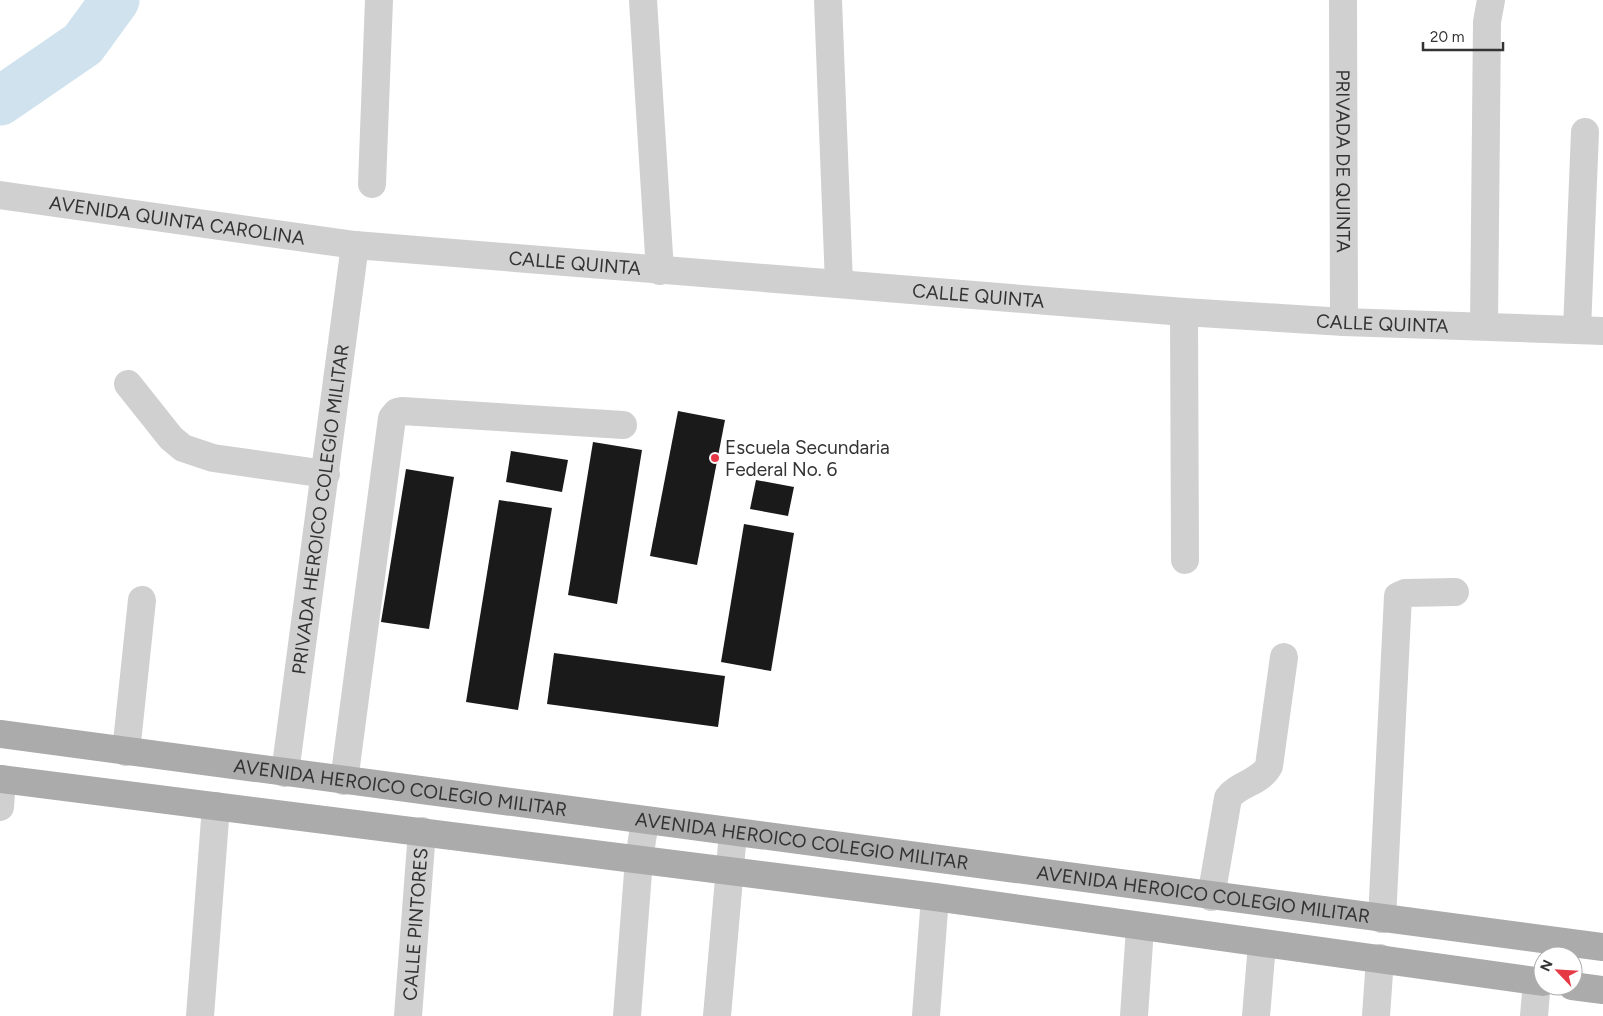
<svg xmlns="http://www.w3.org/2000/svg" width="1603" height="1016" font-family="Figtree,sans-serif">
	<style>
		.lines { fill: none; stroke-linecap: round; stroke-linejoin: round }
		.river { stroke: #cfe2ee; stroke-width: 49 }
		.building { fill: #1a1a1a }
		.minor { stroke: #d0d0d0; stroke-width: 28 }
		.major { stroke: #ababab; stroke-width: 28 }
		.poi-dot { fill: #e63946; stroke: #fff; stroke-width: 2 }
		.labels { text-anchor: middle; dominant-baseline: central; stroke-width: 5; stroke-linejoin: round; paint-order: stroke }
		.street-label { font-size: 19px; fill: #333; stroke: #fff }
		.poi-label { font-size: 19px; fill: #333; stroke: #fff; text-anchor: start }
	</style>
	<rect width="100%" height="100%" fill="#fff"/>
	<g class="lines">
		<path class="river" d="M0,101L83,44L115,0"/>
	</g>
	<g class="building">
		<path d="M678,411L725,420L697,565L650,556Z"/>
		<path d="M593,442L642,450L617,604L568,595Z"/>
		<path d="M511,451L568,460L562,492L506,482Z"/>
		<path d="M406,469L454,477L429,629L381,622Z"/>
		<path d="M756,480L794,487L788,516L750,509Z"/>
		<path d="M499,500L552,508L518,710L466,702Z"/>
		<path d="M744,524L794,533L771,671L721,662Z"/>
		<path d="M554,653L725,676L718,727L547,704Z"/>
	</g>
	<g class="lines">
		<g class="minor">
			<path d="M643,0L660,271"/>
			<path d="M828,0L839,284"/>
			<path id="s1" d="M1343,0L1344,322"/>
			<path d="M372,184L379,0"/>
			<path id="s2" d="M0,195L355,245L1184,312L1344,322L1603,331"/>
			<path d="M1184,312L1185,560"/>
			<path d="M1484,325L1487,22L1491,0"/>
			<path d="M1577,330L1585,132"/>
			<path d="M128,384L171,438L183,448L213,458L326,474"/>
			<path d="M126,752L142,600"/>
			<path id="s3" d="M285,773L355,245"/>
			<path d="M344,781L392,418L397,412L402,411L623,425"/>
			<path d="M0,807L2,779"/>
			<path d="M1211,897L1228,798C1239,783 1260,783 1269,766L1284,657"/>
			<path d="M1382,919L1398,596L1405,593L1455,592"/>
			<path d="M200,1016L216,806"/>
			<path id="s4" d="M408,1016L422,831"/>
			<path d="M627,1016L639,859L645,821"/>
			<path d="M717,1016L733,833"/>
			<path d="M926,1016L935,897"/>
			<path d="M1134,1016L1140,928"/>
			<path d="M1256,1016L1262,944"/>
			<path d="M1376,1016L1380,958"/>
			<path d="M1534,1016L1537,981"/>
		</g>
		<g class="major">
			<path id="s5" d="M0,734L1603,947"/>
			<path d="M0,779L935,897L1543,982"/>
			<path d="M1572,986L1603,990"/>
		</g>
	</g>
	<circle class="poi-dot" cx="715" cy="458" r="5"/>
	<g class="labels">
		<g class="street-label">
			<text stroke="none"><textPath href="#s1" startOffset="161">PRIVADA DE QUINTA</textPath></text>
			<text stroke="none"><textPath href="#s2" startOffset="179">AVENIDA QUINTA CAROLINA</textPath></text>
			<text stroke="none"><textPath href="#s2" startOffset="579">CALLE QUINTA</textPath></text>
			<text stroke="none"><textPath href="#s2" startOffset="984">CALLE QUINTA</textPath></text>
			<text stroke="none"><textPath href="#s2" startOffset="1389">CALLE QUINTA</textPath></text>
			<text stroke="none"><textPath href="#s3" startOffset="266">PRIVADA HEROICO COLEGIO MILITAR</textPath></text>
			<text stroke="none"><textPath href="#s5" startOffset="404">AVENIDA HEROICO COLEGIO MILITAR</textPath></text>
			<text stroke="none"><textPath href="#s5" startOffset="809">AVENIDA HEROICO COLEGIO MILITAR</textPath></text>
			<text stroke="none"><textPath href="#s5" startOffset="1214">AVENIDA HEROICO COLEGIO MILITAR</textPath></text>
			<text stroke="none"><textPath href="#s4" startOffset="92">CALLE PINTORES</textPath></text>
		</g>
		<g class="poi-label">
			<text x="725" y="447">Escuela Secundaria<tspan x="725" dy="22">Federal No. 6</tspan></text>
		</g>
	</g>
	<g transform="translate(1558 971) rotate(295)"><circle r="24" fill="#ffffff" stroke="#adadad"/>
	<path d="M0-4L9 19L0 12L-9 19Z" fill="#e63946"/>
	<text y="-8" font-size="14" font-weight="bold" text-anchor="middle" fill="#333333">N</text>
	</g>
	<path d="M1423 42v8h80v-8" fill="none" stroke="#333333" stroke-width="2.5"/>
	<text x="1430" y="42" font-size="15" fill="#333333" stroke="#ffffff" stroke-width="4" paint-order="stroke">20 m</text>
</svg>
